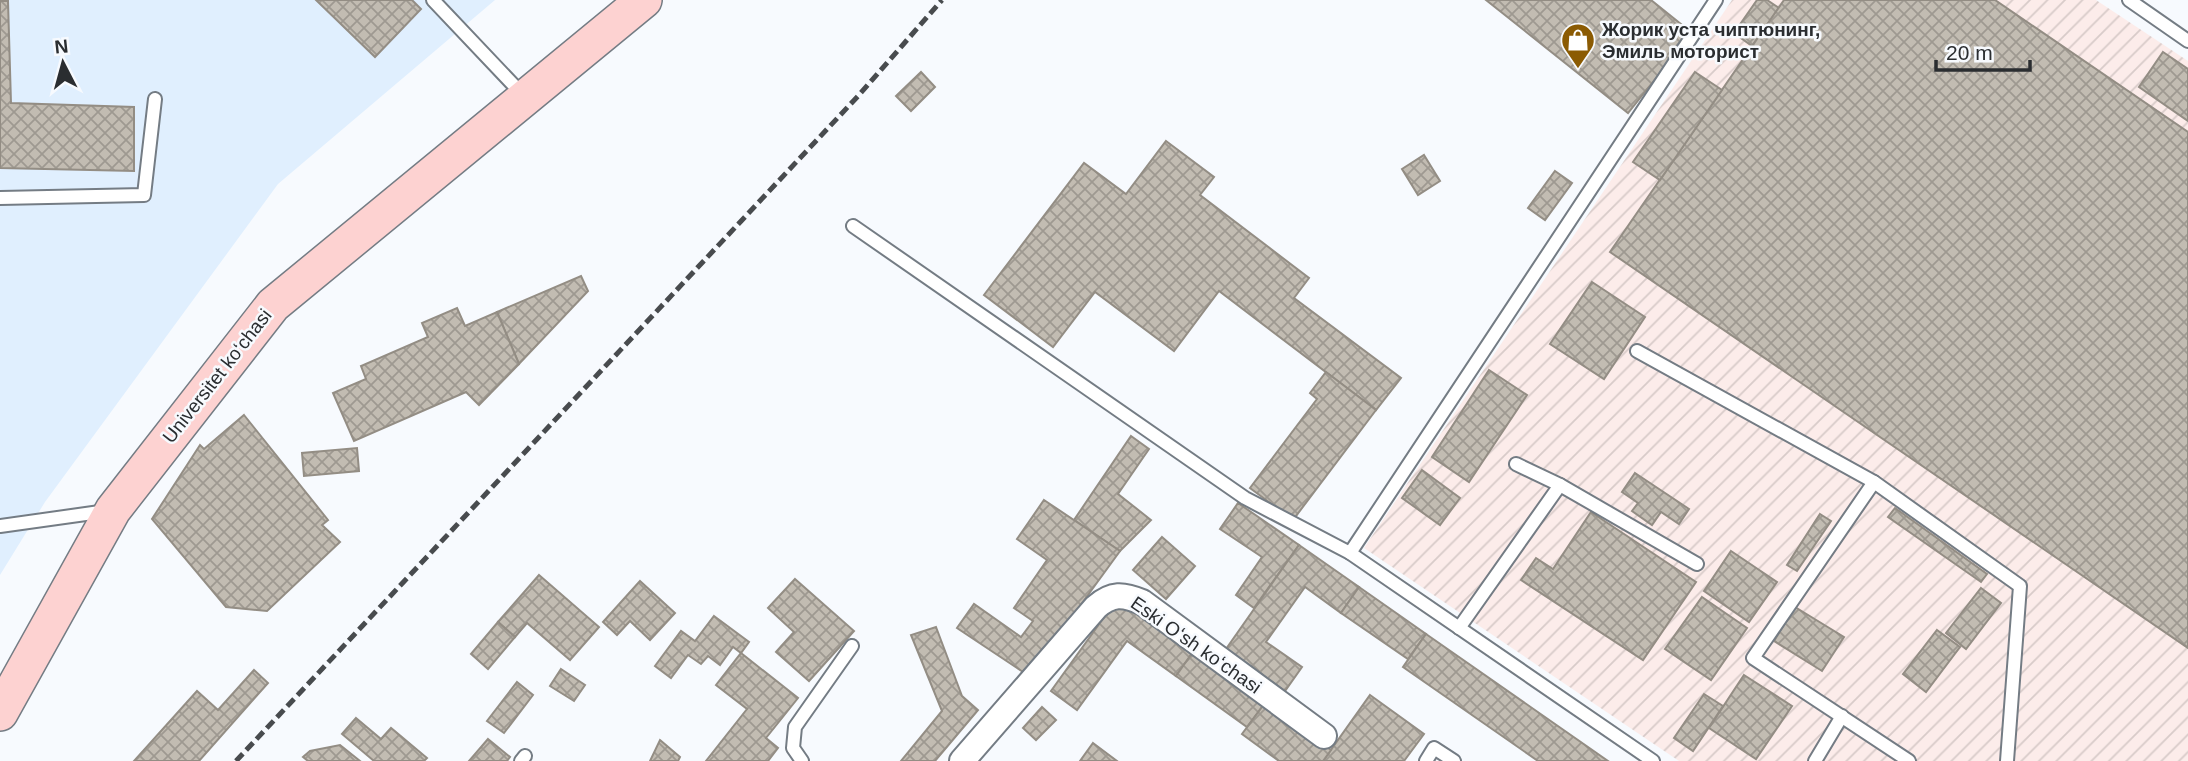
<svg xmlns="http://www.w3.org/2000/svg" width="2188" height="761" font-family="Helvetica,sans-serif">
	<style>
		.built { fill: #e0effe }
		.industrial { fill: url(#industrial-furrows) }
		.building { fill: url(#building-cross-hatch); stroke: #938d84; stroke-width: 2 }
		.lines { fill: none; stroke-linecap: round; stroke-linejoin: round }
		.lane-casing { stroke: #747c84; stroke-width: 16 }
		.street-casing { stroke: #747c84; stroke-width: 28 }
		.secondary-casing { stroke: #747c84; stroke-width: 38 }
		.lane { stroke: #fff; stroke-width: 12 }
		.street { stroke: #fff; stroke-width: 24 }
		.secondary { stroke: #fdd2d1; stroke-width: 35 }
		.rail { stroke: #484b4e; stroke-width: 5; stroke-dasharray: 10 5; stroke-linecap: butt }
		.labels { text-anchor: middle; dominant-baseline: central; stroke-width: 5; stroke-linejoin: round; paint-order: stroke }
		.poi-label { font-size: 19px; font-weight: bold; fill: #2a2d30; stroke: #f7fafe; text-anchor: start }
		.street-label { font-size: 19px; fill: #2a2d30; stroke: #f7fafe }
	</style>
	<defs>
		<pattern id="industrial-furrows" width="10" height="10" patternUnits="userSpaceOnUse" patternTransform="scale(1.75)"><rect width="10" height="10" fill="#fcecea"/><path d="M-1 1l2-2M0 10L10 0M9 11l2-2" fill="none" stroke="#d8cbc9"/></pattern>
		<pattern id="building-cross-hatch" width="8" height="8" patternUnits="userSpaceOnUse" patternTransform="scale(1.75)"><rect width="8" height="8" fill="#c2bcb2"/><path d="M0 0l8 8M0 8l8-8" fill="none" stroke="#9e9991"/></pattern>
	</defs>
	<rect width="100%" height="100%" fill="#f7fafe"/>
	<path class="built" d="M0,0H495L278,184L45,502L0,575Z"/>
	<path class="industrial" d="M1732,0H2096L2188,61V761H1679L1364,548Z"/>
	<g class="building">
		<path d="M316,0H412L421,9L375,57Z"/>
		<path d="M1486,0H1651L1692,33L1628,113Z"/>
		<path d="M1757,0H1767L1779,8L1752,46L1734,33Z"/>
		<path d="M1784,0H1995L2188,132V648L1610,252Z"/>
		<path d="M0,1H8L11,103L134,107V171L0,168Z"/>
		<path d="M2163,52L2188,69V121L2139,87Z"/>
		<path d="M921,72L935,87L911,111L896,96Z"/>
		<path d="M1695,72L1722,90L1660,180L1633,162Z"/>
		<path d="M1166,141L1214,177L1200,195L1309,278L1294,298L1401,378L1376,410L1219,291L1174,351L1095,292L1053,347L984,295L1084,163L1126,194Z"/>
		<path d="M1424,155L1440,181L1418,195L1402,169Z"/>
		<path d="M1555,171L1572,183L1545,220L1528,208Z"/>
		<path d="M581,276L588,291L519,364L497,312Z"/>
		<path d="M1592,282L1645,317L1604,379L1550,344Z"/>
		<path d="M457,308L465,326L497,312L519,364L479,405L466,392L354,441L333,393L366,379L361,366L428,337L422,323Z"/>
		<path d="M1489,370L1527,395L1469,482L1432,457Z"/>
		<path d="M1326,372L1376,410L1293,520L1250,488L1317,399L1310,393Z"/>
		<path d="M244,415L328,520L322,525L340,542L267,611L226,607L152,519L200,445L204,449Z"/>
		<path d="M1131,436L1149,449L1118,494L1151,520L1120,551L1074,520Z"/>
		<path d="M357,448L359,471L304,476L302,453Z"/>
		<path d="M1422,470L1460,498L1440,525L1402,498Z"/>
		<path d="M1635,473L1689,509L1679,524L1661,512L1652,525L1632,511L1638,503L1622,492Z"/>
		<path d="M1044,500L1120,551L1029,676L957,628L974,604L1021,637L1033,621L1014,608L1047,560L1017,539Z"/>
		<path d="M1238,503L1299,545L1254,608L1236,595L1262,557L1220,529Z"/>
		<path d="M1895,508L1987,574L1981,582L1888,517Z"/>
		<path d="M1591,512L1696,582L1643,660L1521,580L1536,558L1553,569Z"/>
		<path d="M1820,514L1831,521L1797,571L1787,565Z"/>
		<path d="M1162,537L1195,566L1166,599L1133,570Z"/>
		<path d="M1299,545L1359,587L1341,613L1305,587L1266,642L1302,667L1285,691L1226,649Z"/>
		<path d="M1731,551L1777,582L1749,622L1704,591Z"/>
		<path d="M539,575L599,627L570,660L527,623L515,637L498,622Z"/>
		<path d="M795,579L854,631L809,681L776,652L794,632L768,608Z"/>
		<path d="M640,581L675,613L650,640L630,621L617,635L603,622Z"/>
		<path d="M1359,587L1426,634L1408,659L1341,613Z"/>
		<path d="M1981,588L2001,603L1966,649L1946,633Z"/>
		<path d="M1702,597L1747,628L1711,680L1665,649Z"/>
		<path d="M1118,598L1193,652L1176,676L1127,641L1077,710L1051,691Z"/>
		<path d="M1795,607L1844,637L1822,671L1774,641Z"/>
		<path d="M714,616L749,642L741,653L733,647L720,665L708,656L701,664L688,655L671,678L655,666L681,631L695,641Z"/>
		<path d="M498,622L515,637L488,669L471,654Z"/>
		<path d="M936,627L962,696L978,710L935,761H901L942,711L911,635Z"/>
		<path d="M1937,630L1960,647L1926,692L1903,674Z"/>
		<path d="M1426,634L1608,761H1538L1403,667Z"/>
		<path d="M1193,652L1265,703L1247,727L1176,676Z"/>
		<path d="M741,653L798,698L766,738L778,748L768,761H706L747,709L716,685Z"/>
		<path d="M561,669L585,685L574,701L550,686Z"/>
		<path d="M254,670L268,683L199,761H134L197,691L218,710Z"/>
		<path d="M1744,675L1792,706L1756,759L1709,728Z"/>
		<path d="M517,682L533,695L504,733L487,721Z"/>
		<path d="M1704,694L1723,706L1693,751L1674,738Z"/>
		<path d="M1370,695L1424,734L1404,761H1323Z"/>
		<path d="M1265,703L1331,750L1323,761H1279L1242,734Z"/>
		<path d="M1042,707L1056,720L1036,740L1023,728Z"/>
		<path d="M356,718L381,739L391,728L427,758L424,761H374L342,734Z"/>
		<path d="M488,739L510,757L507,761H469Z"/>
		<path d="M660,740L680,757L678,761H650Z"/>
		<path d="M1093,743L1117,761H1080Z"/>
		<path d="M340,745L360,761H308L303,757L310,751Z"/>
	</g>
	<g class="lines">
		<g class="lane-casing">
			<g id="lane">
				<path d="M433,0L523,95"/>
				<path d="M2129,0L2188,41"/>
				<path d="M0,198L144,195L155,99"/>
				<path d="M853,226L1245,498L1350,553"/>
				<path d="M1637,351L1874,482L2020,586L2007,761"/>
				<path d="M1516,464L1560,485L1697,564"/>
				<path d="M1874,482L1753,658L1909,761"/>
				<path d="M0,526L107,511"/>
				<path d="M1459,628L1560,485"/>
				<path d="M521,761L525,756"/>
				<path d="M802,761L793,748L795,727L852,646"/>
				<path d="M1426,761L1434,748L1454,761"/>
				<path d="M1653,761L1350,553L1716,0"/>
				<path d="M1815,761L1842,716"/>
			</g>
		</g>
		<g class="street-casing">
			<path id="street" d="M962,761L1096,607C1112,593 1123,594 1142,602L1324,736"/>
		</g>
		<g class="secondary-casing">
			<path id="secondary" d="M0,713L113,510L273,305L644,0"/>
		</g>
		<use href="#lane" class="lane"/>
		<use href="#street" class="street"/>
		<use href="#secondary" class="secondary"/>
		<path class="rail" d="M236,761L859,95L942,0"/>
	</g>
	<defs>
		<g id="shop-pin" transform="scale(1.75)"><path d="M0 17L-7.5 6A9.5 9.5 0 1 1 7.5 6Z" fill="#8b5b03" stroke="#f7fafe"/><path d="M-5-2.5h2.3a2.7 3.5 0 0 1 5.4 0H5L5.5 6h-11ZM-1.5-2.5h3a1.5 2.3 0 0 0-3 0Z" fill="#fff"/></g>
	</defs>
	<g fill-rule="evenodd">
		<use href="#shop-pin" x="1578" y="40"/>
	</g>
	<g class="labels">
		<g class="poi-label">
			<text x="1602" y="29">Жорик уста чиптюнинг,<tspan x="1602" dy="22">Эмиль моторист</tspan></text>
		</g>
		<g class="street-label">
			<text transform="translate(217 376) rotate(-52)">Universitet kо‘chasi</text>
			<text transform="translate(1196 645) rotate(35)">Eski Oʻsh koʻchasi</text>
		</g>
	</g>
	<g transform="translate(63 63) rotate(354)" stroke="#f7fafe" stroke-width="5" paint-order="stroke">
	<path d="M0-5L12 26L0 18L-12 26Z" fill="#2a2d30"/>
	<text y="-10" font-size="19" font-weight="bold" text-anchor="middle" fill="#2a2d30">N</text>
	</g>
	<path d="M1936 60v10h94v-10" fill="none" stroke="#2a2d30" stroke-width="3.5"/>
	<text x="1946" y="60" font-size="21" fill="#2a2d30" stroke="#f7fafe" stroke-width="5" paint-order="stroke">20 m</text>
</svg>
